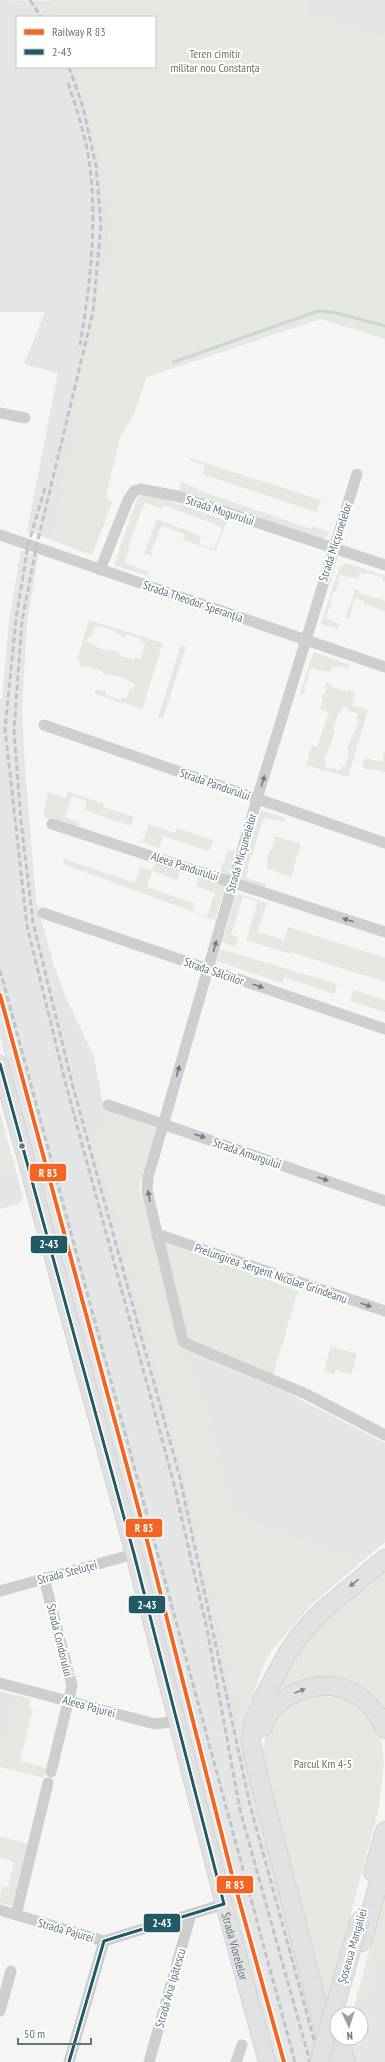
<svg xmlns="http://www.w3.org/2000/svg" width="385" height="2062" font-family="'PT Sans Narrow',sans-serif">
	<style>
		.built { fill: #e4e6e6 }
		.green { fill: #e5e8e1; fill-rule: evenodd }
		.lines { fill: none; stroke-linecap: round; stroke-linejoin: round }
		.stream { stroke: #cad6d6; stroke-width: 3 }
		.secondary-casing { stroke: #d1d3d3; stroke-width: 18 }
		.primary-casing { stroke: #d1d2d2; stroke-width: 20 }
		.street { stroke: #cdcece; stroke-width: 11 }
		.secondary { stroke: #e1e1e1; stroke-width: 16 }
		.primary { stroke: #e1e1e1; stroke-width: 18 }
		.rail { stroke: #c1c4c4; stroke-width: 3; stroke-dasharray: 6 3; stroke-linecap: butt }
		.primary-bridge-casing { stroke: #d1d2d2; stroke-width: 20; stroke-linecap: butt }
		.primary-bridge { stroke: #e1e1e1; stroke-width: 18 }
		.bus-1-casing { stroke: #fff; stroke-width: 6 }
		.bus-1 { stroke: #215967; stroke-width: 3 }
		.rail-1-casing { stroke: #fff; stroke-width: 7 }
		.rail-1 { stroke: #f26522; stroke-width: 4 }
		.oneway { fill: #6a7f88 }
		.oneway2 { fill: #798b93 }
		.bus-dot { fill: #5f7680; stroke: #fff; stroke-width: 1.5 }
		.labels { text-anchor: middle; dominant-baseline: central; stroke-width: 4; stroke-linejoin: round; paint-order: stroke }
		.park-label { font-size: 12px; fill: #66775e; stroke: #fff }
		.street-label { font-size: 12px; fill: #5f7680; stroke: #fff }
		.line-badge { stroke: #fff; stroke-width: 1.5 }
		.badge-label { font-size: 11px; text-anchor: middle; font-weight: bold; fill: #fff }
	</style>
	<rect width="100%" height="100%" fill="#f5f5f3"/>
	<g class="built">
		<path d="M0,0L50,1L56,17H17V67H76L85,89L107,186L110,245L80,385L54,541L27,531L58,373L24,364L45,312H0Z"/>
		<path d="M306,0H385V38L304,15Z"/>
		<path d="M21,550L38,556L27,624L22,709L25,768L36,900L54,966L67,1000L94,1056L104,1108L96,1147L121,1228L181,1457L244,1733L328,2062H275L140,1554L0,1037V699H2L9,620Z"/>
		<path d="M0,1113L23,1197L20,1203L0,1209Z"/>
		<path d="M186,1350L199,1358L284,1391L385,1443V1542L360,1563L234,1515L202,1394Z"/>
		<path d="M0,1691L14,1695L0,1749Z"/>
		<path d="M385,1896V2062H352L345,2038H361V2014H352Z"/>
	</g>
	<g class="green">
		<path d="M49,0H306L304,15L385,38V339L321,319L147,377L134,414L120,438L106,496L112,503L92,555L54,541L80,385L110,245L107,186L85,89L76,67H155V17H56Z"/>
		<path d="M190,458L321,500L317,512L202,474L205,465L189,460Z"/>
		<path d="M181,482L197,488V490L312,529L313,526L329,532L328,536L323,539L179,491Z"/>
		<path d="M146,494L163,498L227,521L215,551L183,540L185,534L161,526L151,552L153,553L152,556L144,553L157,519L201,536L199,544L214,549L222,529L217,525L163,505L161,508L144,503L128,547L129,548L125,563L149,572L148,576L114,565L137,499L141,495Z"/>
		<path d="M345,564L353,565L385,576V582L383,581V578L366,572L365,575L360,573L358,579L340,575L337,581L339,582L336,592L334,591L330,601L332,602L325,618L340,624L338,629L321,624L340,566Z"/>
		<path d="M355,589L360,591L359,593L377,599L378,597L385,601V611L364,604L365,601L355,598L349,618L345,617L353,599L352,598Z"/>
		<path d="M89,620L163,643L142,709L95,694L96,689L106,692V695L121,700L122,697L126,699L130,688L133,689L134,684L122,677L102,673V671L87,666L86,668L80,666L81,661L77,660ZM100,626L115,631V633L125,637L126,634L141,639L140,642L145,643L141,659L135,657L134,660L119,655V652L109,649L108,651L93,646L94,644L87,642L88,637L91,638L94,627L99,628Z"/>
		<path d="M181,645L186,647L163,718L158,717Z"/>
		<path d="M314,652L350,665L349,669L337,665L336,668L332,667L330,672L310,668L307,684L305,683L304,688L306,689L304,694L300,693Z"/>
		<path d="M326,682L331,684L330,686L348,692L349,690L355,692L352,705L368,710L348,777L306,765L312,745L317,747L329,712L320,709L323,699L321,698L322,694L325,695ZM343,707L348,708L347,710L358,714L356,719L359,720L347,750L349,751L345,766H342L340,770L325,767L326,761L324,760L335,732L333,730L338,713H341Z"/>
		<path d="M385,750V772L362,768L365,758L382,762Z"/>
		<path d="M68,791L104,804L103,807L134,817L131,826L84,810L87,801L72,796L65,817L80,822L78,828L43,816L48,792L65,798Z"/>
		<path d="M261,810L285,818L284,822L264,818L249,863L247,878L266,884L265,889L238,880Z"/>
		<path d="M149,824L175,833L177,828L213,840L209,851L163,836L159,848L142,842Z"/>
		<path d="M275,836L301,844L291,877L266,868L268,863L266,862L270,850H272Z"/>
		<path d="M228,850L237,853L228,879L202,870L203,867L220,872Z"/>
		<path d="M65,859L135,883L140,867L152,871L155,862L180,871L177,880L152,871L147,887L194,903L192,911L207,916L215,893L196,886L199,877L226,885L215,920L63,864Z"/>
		<path d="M240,894L267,903L258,932L284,940L289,927L385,958V982L291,952L290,954L246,940L258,902L243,897L231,935L238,937L235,947L222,942L236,896Z"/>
		<path d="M221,949L337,984L334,994L284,977L282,983L217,961Z"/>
		<path d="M353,990L385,1000V1012L350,1001Z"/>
		<path d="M104,1108L156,1129L139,1187L154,1239L298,1291L270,1386L199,1358L187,1351L202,1394L234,1515L360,1563L311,1605L274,1648L265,1662L249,1705L244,1733L181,1457L121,1228L96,1147Z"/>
		<path d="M4,1133L13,1170L0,1173V1134Z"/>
		<path d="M331,1346L357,1354L351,1375L336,1370L334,1374L324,1371Z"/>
		<path d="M385,1565V1716L367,1694L284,1690L278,1687L297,1653L313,1631Z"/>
		<path d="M320,1694L337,1695L352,1699L364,1708L380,1734L384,1762L379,1807L327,2004L309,1961L262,1757C267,1715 280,1705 320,1694Z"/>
		<path d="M14,1695L31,1699L29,1708L33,1709L20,1761L46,1768L44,1778L0,1767V1749Z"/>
		<path d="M0,1836L28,1844L12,1906L0,1903V1893L3,1886L8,1887L14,1862L0,1858Z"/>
		<path d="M385,1896V1954L370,2002L356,1998Z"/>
		<path d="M367,2006L380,2009L379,2012L373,2011L360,2062H352L348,2054L353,2038H361V2016Z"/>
	</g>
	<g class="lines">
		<path class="stream" d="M174,362L318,311L332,312L385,326"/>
		<g class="secondary-casing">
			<g id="secondary">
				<path id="s1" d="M0,1064L134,1554L224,1904L267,2062"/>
			</g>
		</g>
		<g class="primary-casing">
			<g id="primary">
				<path d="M263,1727C268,1710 277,1702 293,1694C331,1675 368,1690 385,1729"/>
				<path d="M373,1872L385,1831"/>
				<path d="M362,1942L385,1861"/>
				<path d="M337,2038L346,2062"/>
				<path d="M332,2062L256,1767L251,1742L252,1728L262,1700L287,1654L300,1635L320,1613L385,1559"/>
			</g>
		</g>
		<g class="street">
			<path d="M0,413L25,418"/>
			<path d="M357,474L257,799L148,1177L147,1191L183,1341L187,1344L306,1394L385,1435"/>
			<path d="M0,535L385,667"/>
			<path d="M100,570L128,500L134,491L140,489L177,496L385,565"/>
			<path d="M44,725L385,843"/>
			<path d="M52,824L385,932"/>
			<path d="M43,913L385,1029"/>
			<path d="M108,1105L385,1201"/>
			<path d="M157,1234L385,1311"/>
			<path d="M44,1578L72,1686L51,1772"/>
			<path d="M0,1591L134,1554"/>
			<path d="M0,1683L155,1724L178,1721"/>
			<path d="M0,1910L104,1941L224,1904"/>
			<path d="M16,1915L48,1783"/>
			<path d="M0,2011L11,1971"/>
			<path d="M69,2062L104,1941"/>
			<path d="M149,2062L191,1914"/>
			<path d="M236,2062L242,2045"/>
		</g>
		<use href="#secondary" class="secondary"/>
		<use href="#primary" class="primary"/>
		<g class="rail">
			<path d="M30,0L41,17"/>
			<path d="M69,67L83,107L96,166L101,225L93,312L36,548L22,621L14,730L21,822L33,922L72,1083L180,1478L250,1805L320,2062"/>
			<path d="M68,83C77,110 87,140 90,168C97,227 90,286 80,345"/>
			<path d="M45,488L28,545L16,619L5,729L27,926L66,1085L173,1480L207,1629L240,1810L310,2062"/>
			<path d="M0,970L295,2062"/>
		</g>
		<g class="primary-bridge-casing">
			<path id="primary-bridge" d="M319,2062L360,1919"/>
		</g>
		<use href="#primary-bridge" class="primary-bridge"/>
		<g class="bus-1-casing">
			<path id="bus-1" d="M0,1064L134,1554L224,1904L104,1941L69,2062"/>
		</g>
		<use href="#bus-1" class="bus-1"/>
		<g class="rail-1-casing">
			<path id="rail-1" d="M0,995L149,1548L231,1871L284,2062"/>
		</g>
		<use href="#rail-1" class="rail-1"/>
	</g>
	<defs><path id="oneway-solid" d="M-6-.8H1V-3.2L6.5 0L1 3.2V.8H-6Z"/></defs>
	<g class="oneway">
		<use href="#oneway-solid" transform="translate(263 781) rotate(-73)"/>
		<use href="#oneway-solid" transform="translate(348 920) rotate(-162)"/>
		<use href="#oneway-solid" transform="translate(215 946) rotate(-74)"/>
		<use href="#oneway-solid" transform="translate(258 986) rotate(19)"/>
		<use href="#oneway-solid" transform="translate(178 1071) rotate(-74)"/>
		<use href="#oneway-solid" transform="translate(200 1136) rotate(19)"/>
		<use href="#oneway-solid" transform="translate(323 1179) rotate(19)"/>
		<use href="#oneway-solid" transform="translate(149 1196) rotate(-100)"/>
		<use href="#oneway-solid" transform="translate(366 1305) rotate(19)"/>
	</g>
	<g class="oneway2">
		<use href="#oneway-solid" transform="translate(354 1583) rotate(141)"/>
		<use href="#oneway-solid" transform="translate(300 1691) rotate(-23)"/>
	</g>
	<circle class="bus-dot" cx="22" cy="1146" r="3.5"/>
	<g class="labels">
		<g class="park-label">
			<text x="215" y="53">Teren cimitir<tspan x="215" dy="14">militar nou Constanța</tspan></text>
			<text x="323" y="1763">Parcul Km 4-5</text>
		</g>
		<g class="street-label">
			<text transform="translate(220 510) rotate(18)">Strada Mugurului</text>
			<text transform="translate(335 542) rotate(-72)">Strada Micșunelelor</text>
			<text transform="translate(193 601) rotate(19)">Strada Theodor Speranția</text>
			<text transform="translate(215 784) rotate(19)">Strada Pandurului</text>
			<text transform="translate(241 853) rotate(-74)">Strada Micșunelelor</text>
			<text transform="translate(185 866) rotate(18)">Aleea Pandurului</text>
			<text transform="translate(214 971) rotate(19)">Strada Sălciilor</text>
			<text transform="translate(247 1153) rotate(19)">Strada Amurgului</text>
			<text transform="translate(271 1273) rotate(19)">Prelungirea Sergent Nicolae Grindeanu</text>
			<text transform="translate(67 1572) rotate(-15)">Strada Steluței</text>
			<text transform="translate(60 1640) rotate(76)">Strada Condorului</text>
			<text transform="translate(89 1706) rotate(15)">Aleea Pajurei</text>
			<text transform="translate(66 1930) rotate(16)">Strada Pajurei</text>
			<text stroke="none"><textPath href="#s1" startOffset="913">Strada Viorelelor</textPath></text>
			<text transform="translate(352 1946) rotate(-74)">Șoseaua Mangaliei</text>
			<text transform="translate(170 1988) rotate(-74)">Strada Ana Ipătescu</text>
		</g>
	</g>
	<g class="line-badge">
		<rect x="29" y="1163" width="38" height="19" rx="4" fill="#f26522"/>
		<rect x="30" y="1235" width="38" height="19" rx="4" fill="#215967"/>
		<rect x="125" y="1518" width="38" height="20" rx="4" fill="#f26522"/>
		<rect x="128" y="1595" width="38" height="19" rx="4" fill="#215967"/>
		<rect x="216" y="1875" width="38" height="19" rx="4" fill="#f26522"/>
		<rect x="143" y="1913" width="38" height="20" rx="4" fill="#215967"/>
	</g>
	<g class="badge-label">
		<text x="48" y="1177">R 83</text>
		<text x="49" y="1248">2-43</text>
		<text x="144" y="1532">R 83</text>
		<text x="147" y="1609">2-43</text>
		<text x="235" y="1889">R 83</text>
		<text x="162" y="1927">2-43</text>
	</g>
	<rect x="16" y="16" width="140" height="52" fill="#ffffff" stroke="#bfc8cc"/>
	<rect x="24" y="29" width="20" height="6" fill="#f26522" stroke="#bfc8cc"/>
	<text x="52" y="36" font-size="12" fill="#5f7680">Railway R 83</text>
	<rect x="24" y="49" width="20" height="6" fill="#215967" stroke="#bfc8cc"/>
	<text x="52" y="56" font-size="12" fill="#5f7680">2-43</text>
	<g transform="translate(349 2026) rotate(176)"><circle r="19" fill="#ffffff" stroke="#bfc8cc"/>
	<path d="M0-3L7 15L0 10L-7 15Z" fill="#94a2a8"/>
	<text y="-6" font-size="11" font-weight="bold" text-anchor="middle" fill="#5f7680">N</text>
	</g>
	<path d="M18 2038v6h73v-6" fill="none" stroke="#5f7680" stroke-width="2"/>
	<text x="24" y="2038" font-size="12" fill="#5f7680" stroke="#ffffff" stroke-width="3" paint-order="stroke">50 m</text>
</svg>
